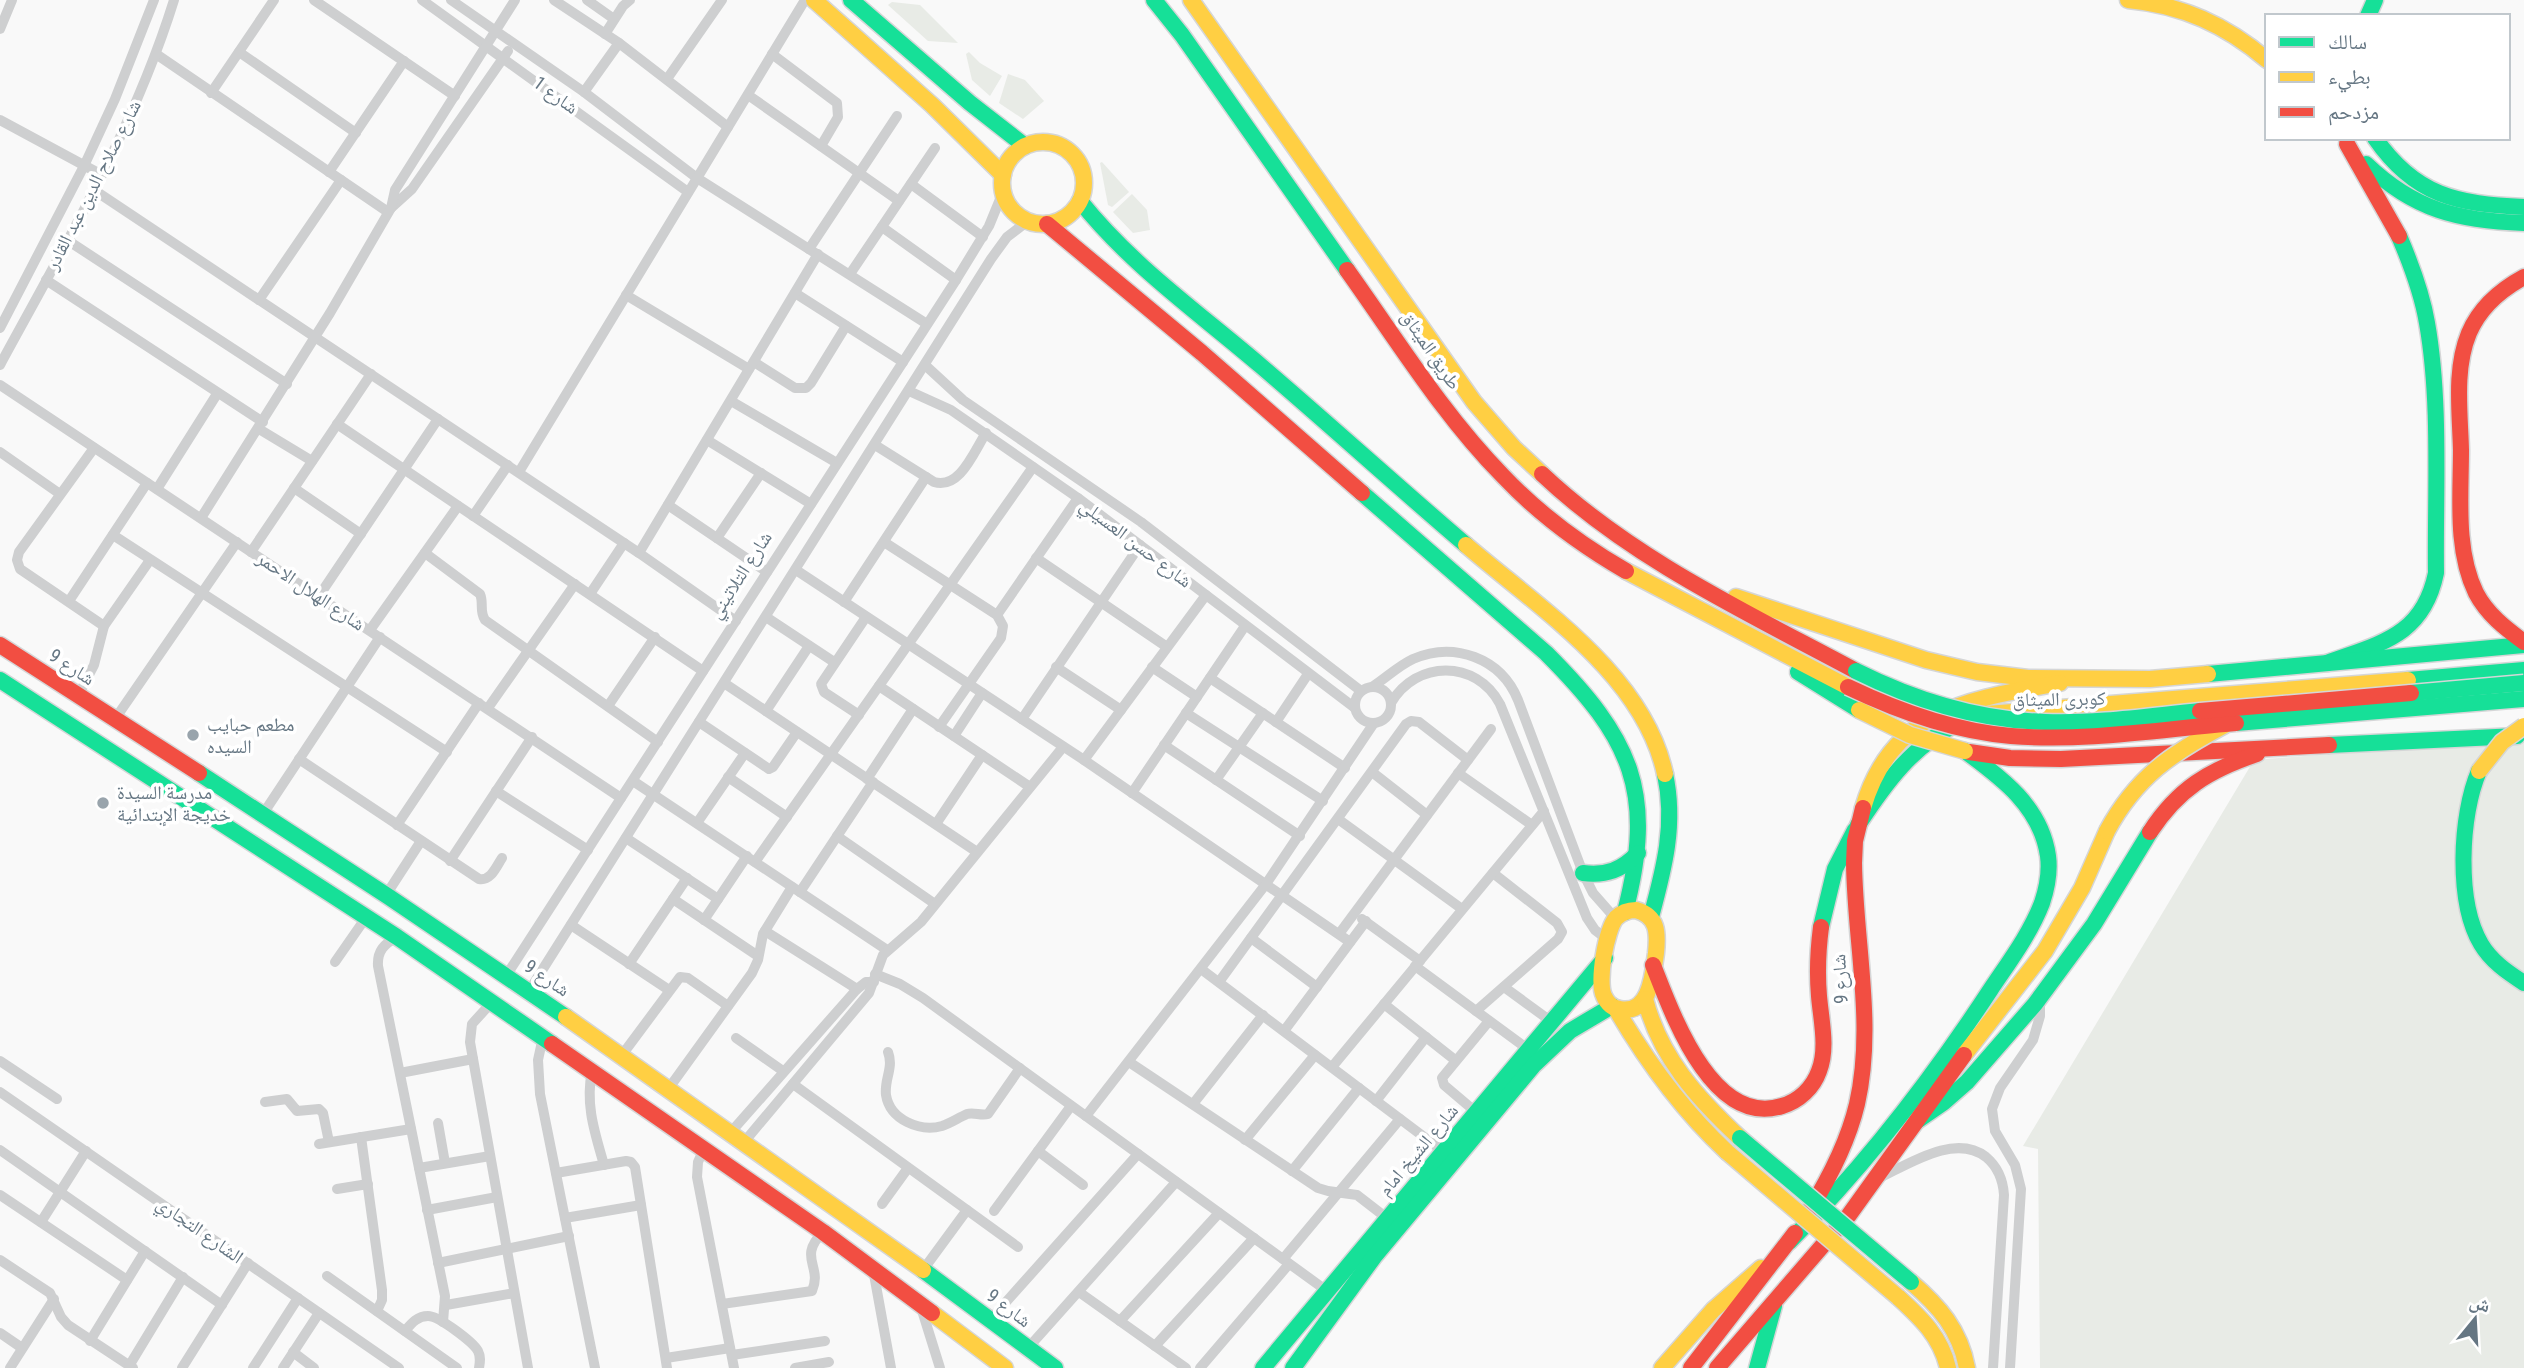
<svg xmlns="http://www.w3.org/2000/svg" width="2524" height="1368" font-family="'Roboto Condensed','Noto Naskh Arabic',sans-serif">
	<style>
		.green { fill: #e8ebe6 }
		.lines { fill: none; stroke-linecap: round; stroke-linejoin: round }
		.fast-casing { stroke: #d5d6d7; stroke-width: 19 }
		.slow-casing { stroke: #d5d6d7; stroke-width: 19 }
		.jam-casing { stroke: #d5d6d7; stroke-width: 19 }
		.street { stroke: #cecfd0; stroke-width: 10 }
		.fast { stroke: #16e098; stroke-width: 16 }
		.slow { stroke: #ffcf43; stroke-width: 16 }
		.jam { stroke: #f24e42; stroke-width: 16 }
		.fast-bridge-casing { stroke: #d5d6d7; stroke-width: 19; stroke-linecap: butt }
		.slow-bridge-casing { stroke: #d5d6d7; stroke-width: 19; stroke-linecap: butt }
		.jam-bridge-casing { stroke: #d5d6d7; stroke-width: 19; stroke-linecap: butt }
		.fast-bridge { stroke: #16e098; stroke-width: 16 }
		.slow-bridge { stroke: #ffcf43; stroke-width: 16 }
		.jam-bridge { stroke: #f24e42; stroke-width: 16 }
		.poi-dot { fill: #99a4ac; stroke: #fff; stroke-width: 2.5 }
		.labels { text-anchor: middle; dominant-baseline: central; stroke-width: 7; stroke-linejoin: round; paint-order: stroke }
		.street-label { font-size: 19px; fill: #657683; stroke: #fff }
		.poi-label { font-size: 19px; fill: #657683; stroke: #fff; text-anchor: start }
	</style>
	<rect width="100%" height="100%" fill="#f9f9f9"/>
	<g class="green">
		<path d="M892,2L920,5L958,43L928,41L888,5Z"/>
		<path d="M969,52L980,63L1002,76L990,96L972,80L966,54Z"/>
		<path d="M1008,74L1025,80L1044,101L1023,119L999,103Z"/>
		<path d="M1102,162L1129,192L1112,207L1108,205L1100,163Z"/>
		<path d="M1132,194L1147,210L1150,230L1133,233L1113,212Z"/>
		<path d="M2524,738V1368H2040L2038,1149L2023,1146L2254,760Z"/>
	</g>
	<g class="lines">
		<g class="fast-casing">
			<g id="fast">
				<path d="M851,0L970,103L1025,146"/>
				<path d="M1154,0L1182,35L1347,270"/>
				<path d="M2368,16L2375,0"/>
				<path d="M2375,138C2415,196 2457,204 2524,207"/>
				<path d="M2366,164C2414,210 2459,221 2524,223"/>
				<path d="M1080,201C1132,266 1198,312 1261,366C1330,425 1397,486 1466,545"/>
				<path d="M1362,493L1546,653C1632,739 1656,792 1625,912"/>
				<path d="M2327,663C2381,643 2423,636 2436,573C2435,492 2441,402 2427,323C2422,293 2411,264 2399,236"/>
				<path d="M1798,672L1859,710"/>
				<path d="M2208,674L2524,645"/>
				<path d="M0,680L397,937L552,1044"/>
				<path d="M2408,680L2524,670"/>
				<path d="M2329,745L2517,736"/>
				<path d="M2479,771C2460,815 2456,902 2481,944C2491,961 2507,972 2524,983"/>
				<path d="M199,773L389,897L566,1017"/>
				<path d="M1858,825C1886,782 1913,745 1960,722"/>
				<path d="M1583,873C1606,876 1622,870 1638,853"/>
				<path d="M1651,917C1664,869 1676,824 1665,774"/>
				<path d="M1821,927L1835,869L1855,830"/>
				<path d="M1917,1121L1943,1103L1967,1082L2035,1004L2094,924L2150,832"/>
				<path d="M1789,1242C1865,1166 1932,1079 1991,989C2009,962 2030,934 2042,903C2047,888 2050,871 2048,856C2041,807 2002,778 1965,751"/>
				<path d="M923,1270L1055,1368"/>
				<path d="M1263,1368L1605,958"/>
				<path d="M1293,1368L1374,1257L1534,1065L1570,1031L1612,1006"/>
				<path d="M1757,1368L1774,1306"/>
			</g>
		</g>
		<g class="slow-casing">
			<g id="slow">
				<path d="M814,0L932,105L1003,175"/>
				<path d="M1191,0L1474,402L1514,448L1542,474"/>
				<path d="M2128,0C2182,5 2226,25 2267,60"/>
				<circle cx="1043" cy="183" r="41"/>
				<path d="M1466,545C1539,608 1644,675 1665,774"/>
				<path d="M1626,571L1848,687"/>
				<path d="M1736,597L1926,660L1977,672L2028,678L2150,679L2208,674"/>
				<path d="M1987,714L2408,680"/>
				<path d="M1863,808C1892,708 1972,699 2060,683"/>
				<path d="M1636,910C1658,916 1658,933 1656,953C1653,974 1650,1015 1620,1009C1612,1008 1607,1003 1604,996C1597,982 1606,930 1616,918C1622,912 1629,910 1636,910Z"/>
				<path d="M1645,999C1660,1057 1697,1098 1740,1138"/>
				<path d="M1616,1009C1647,1062 1682,1110 1727,1152"/>
				<path d="M566,1017L923,1270"/>
				<path d="M1964,1055L2045,951L2082,888L2107,831"/>
				<path d="M1911,1282C1939,1306 1960,1330 1967,1368"/>
				<path d="M1898,1297C1921,1318 1941,1337 1948,1368"/>
				<path d="M932,1313L1005,1368"/>
				<path d="M1662,1368L1713,1310L1761,1268"/>
			</g>
		</g>
		<g class="jam-casing">
			<g id="jam">
				<path d="M2347,144L2399,236"/>
				<path d="M1047,224L1202,353L1362,493"/>
				<path d="M1347,270C1397,340 1443,415 1503,476C1539,514 1581,545 1626,571"/>
				<path d="M2524,277C2500,290 2480,307 2469,333C2454,369 2460,412 2461,450C2461,496 2455,550 2476,593C2487,614 2505,628 2524,642"/>
				<path d="M1542,474C1632,559 1748,613 1856,671"/>
				<path d="M0,645L199,773"/>
				<path d="M1969,752L2010,758L2061,759L2329,745"/>
				<path d="M2150,832C2178,789 2209,770 2257,754"/>
				<path d="M1653,965C1672,1013 1712,1128 1782,1106C1799,1101 1813,1088 1819,1071C1828,1048 1821,1020 1819,996C1817,973 1818,950 1821,927"/>
				<path d="M552,1044L823,1232L932,1313"/>
				<path d="M1809,1211C1830,1177 1848,1142 1857,1104C1875,1025 1855,943 1854,863L1855,841L1863,808"/>
				<path d="M1691,1368L1795,1233"/>
				<path d="M1717,1368L1849,1215L1964,1055"/>
			</g>
		</g>
		<g class="street">
			<path d="M314,0L455,96"/>
			<path d="M422,0L688,192"/>
			<path d="M451,0L584,92L697,178L927,324"/>
			<path d="M554,0L619,43L728,127"/>
			<path d="M587,0L614,19"/>
			<path d="M0,29L12,0"/>
			<path d="M605,34L623,6L630,0"/>
			<path d="M239,52L356,133"/>
			<path d="M156,54L388,212"/>
			<path d="M772,54L837,103L838,117L821,146"/>
			<path d="M667,79L722,0"/>
			<path d="M584,92L619,43"/>
			<path d="M211,93L274,0"/>
			<path d="M748,95L899,201"/>
			<path d="M0,120L102,175"/>
			<path d="M329,172L404,61"/>
			<path d="M911,184L983,237"/>
			<path d="M94,190L639,553L736,621"/>
			<path d="M391,208L412,189L508,51"/>
			<path d="M882,227L956,280"/>
			<path d="M67,240L287,384"/>
			<path d="M809,249L897,116"/>
			<path d="M850,274L935,148"/>
			<path d="M46,280L263,422"/>
			<path d="M795,293L903,362"/>
			<path d="M626,295L749,369"/>
			<path d="M259,300L341,180"/>
			<path d="M0,328L84,166L115,99L154,0"/>
			<path d="M754,362L795,388H806L811,383L846,326"/>
			<path d="M0,365C64,247 134,129 174,0"/>
			<path d="M925,365L963,400L1141,522L1361,691"/>
			<path d="M0,385L621,798"/>
			<path d="M909,391L951,410L1078,498L1355,708"/>
			<path d="M731,401L837,463"/>
			<path d="M337,424L703,671"/>
			<path d="M259,429L312,461"/>
			<path d="M707,440L811,504"/>
			<path d="M875,445L934,482C960,490 974,451 986,433"/>
			<path d="M94,448L19,552L17,560L20,569L104,626"/>
			<path d="M0,452L60,494"/>
			<path d="M519,472L805,0"/>
			<path d="M294,488L361,534"/>
			<path d="M157,489L217,394"/>
			<path d="M668,505L767,572"/>
			<path d="M473,516L508,465"/>
			<path d="M201,518L330,313L391,208L395,190L515,0"/>
			<path d="M113,535L447,752"/>
			<path d="M717,538L761,473"/>
			<path d="M884,542L997,615L1003,626L1001,638L939,727"/>
			<path d="M251,552L371,374"/>
			<path d="M425,553L480,594C484,603 479,611 485,620L658,742"/>
			<path d="M639,553L818,254"/>
			<path d="M1036,558L1167,647"/>
			<path d="M796,570L1084,760L1350,942"/>
			<path d="M590,594L624,543"/>
			<path d="M319,596L438,419"/>
			<path d="M69,601L147,483"/>
			<path d="M844,602L926,477"/>
			<path d="M997,615L1078,498"/>
			<path d="M766,617L834,662"/>
			<path d="M370,630L458,506"/>
			<path d="M1056,667L1121,710"/>
			<path d="M1152,667L1197,697"/>
			<path d="M1210,678L1345,768"/>
			<path d="M724,683L977,852"/>
			<path d="M879,686L1030,787"/>
			<path d="M1372,687C1386,678 1398,666 1413,659C1454,641 1501,658 1518,700L1583,873L1593,893L1615,918"/>
			<circle cx="1373" cy="705" r="18"/>
			<path d="M78,696L94,665L104,626L150,560"/>
			<path d="M1391,703C1416,660 1476,659 1500,704L1587,918L1595,930L1608,940"/>
			<path d="M608,706L655,637"/>
			<path d="M488,708L575,584"/>
			<path d="M766,711L809,646"/>
			<path d="M1186,713L1323,801"/>
			<path d="M859,715L824,692L821,684L866,617"/>
			<path d="M115,719L237,542"/>
			<path d="M1022,719L1140,545"/>
			<path d="M699,722L769,769L773,767L797,732"/>
			<path d="M1276,722L1308,674"/>
			<path d="M954,736L982,693"/>
			<path d="M1164,745L1300,836"/>
			<path d="M299,759L479,879C491,881 496,867 502,858"/>
			<path d="M1084,760L1206,595"/>
			<path d="M1372,772L1427,815"/>
			<path d="M1458,773L1532,825"/>
			<path d="M728,777L787,817"/>
			<path d="M867,779L913,709"/>
			<path d="M1216,780L1263,713"/>
			<path d="M633,781L887,950"/>
			<path d="M496,791L588,850"/>
			<path d="M1132,793L1245,626"/>
			<path d="M263,814L380,637"/>
			<path d="M1338,819L1462,909"/>
			<path d="M697,823L745,753"/>
			<path d="M936,824L982,755"/>
			<path d="M397,825L479,703"/>
			<path d="M837,836L935,904"/>
			<path d="M626,838L718,899"/>
			<path d="M450,861L532,737"/>
			<path d="M755,862L1033,467"/>
			<path d="M800,892L873,782"/>
			<path d="M386,895L421,841"/>
			<path d="M673,899L758,956"/>
			<path d="M1362,919L1420,961"/>
			<path d="M704,920L747,856"/>
			<path d="M571,925L669,990"/>
			<path d="M765,931L857,989"/>
			<path d="M1339,934L1491,729"/>
			<path d="M397,937C384,944 377,951 378,966L445,1296L443,1322"/>
			<path d="M1251,938L1317,987"/>
			<path d="M335,962L367,916"/>
			<path d="M629,964L687,878"/>
			<path d="M1415,966L1529,1050"/>
			<path d="M1201,969L1444,1152"/>
			<path d="M875,974L900,984L923,998L1327,1291"/>
			<path d="M506,976L956,280L989,226L1003,192"/>
			<path d="M1219,982L1406,724L1411,721L1419,722L1468,760"/>
			<path d="M1504,987L1552,1022"/>
			<path d="M529,991L991,259L1007,237L1028,221"/>
			<path d="M492,1002L472,1024L470,1042L528,1368"/>
			<path d="M1384,1004L1455,1060"/>
			<path d="M1476,1011L1558,939L1562,932L1557,923L1493,873"/>
			<path d="M1284,1031L1366,921"/>
			<path d="M543,1037L538,1060L540,1094L595,1368"/>
			<path d="M736,1038L783,1071"/>
			<path d="M888,1052C894,1068 884,1079 886,1095C890,1120 920,1132 942,1126C951,1123 958,1118 967,1114C974,1112 981,1116 988,1114L1020,1068"/>
			<path d="M622,1055L680,977L688,978L728,1006"/>
			<path d="M0,1061L57,1099"/>
			<path d="M1129,1062L1318,1188L1328,1191L1357,1195L1388,1219"/>
			<path d="M1332,1067L1544,811"/>
			<path d="M592,1071C585,1105 595,1133 604,1165"/>
			<path d="M400,1073L473,1059"/>
			<path d="M793,1084L1018,1247"/>
			<path d="M669,1088L752,973L758,960L763,934L792,887"/>
			<path d="M0,1092L399,1368"/>
			<path d="M1376,1101L1426,1037"/>
			<path d="M265,1102L287,1099L297,1111L319,1109L323,1113L329,1142"/>
			<path d="M1193,1104L1263,1015"/>
			<path d="M1477,1113L1444,1085L1442,1078L1489,1021"/>
			<path d="M1086,1116L1266,884L1374,723"/>
			<path d="M438,1123L445,1163"/>
			<path d="M731,1132L857,989L866,982H874"/>
			<path d="M361,1137L382,1290V1300L377,1311"/>
			<path d="M1245,1140L1315,1055"/>
			<path d="M745,1141L869,993L883,955L921,922L1063,747"/>
			<path d="M319,1144L411,1129"/>
			<path d="M704,1149L698,1162L697,1177L734,1368"/>
			<path d="M0,1150L222,1305"/>
			<path d="M1038,1151L1083,1185"/>
			<path d="M419,1168L490,1156"/>
			<path d="M1292,1171L1359,1088"/>
			<path d="M556,1173L626,1161L631,1162L635,1167L667,1368"/>
			<path d="M1875,1180C1906,1166 1954,1132 1986,1157C1998,1167 2003,1180 2004,1195L1993,1368"/>
			<path d="M337,1189L368,1184"/>
			<path d="M0,1195L127,1280"/>
			<path d="M882,1204L908,1168"/>
			<path d="M427,1210L497,1197"/>
			<path d="M994,1211L1071,1106"/>
			<path d="M565,1218L641,1205"/>
			<path d="M41,1222L86,1151"/>
			<path d="M1283,1259L1400,1119"/>
			<path d="M0,1260L50,1293L61,1317L68,1325L133,1368"/>
			<path d="M438,1263L569,1236"/>
			<path d="M873,1269L891,1368"/>
			<path d="M923,1270L967,1210"/>
			<path d="M327,1276L457,1368"/>
			<path d="M1079,1292L1186,1368"/>
			<path d="M722,1304L812,1291C823,1266 797,1258 823,1232"/>
			<path d="M920,1304L940,1368"/>
			<path d="M446,1305L514,1293"/>
			<path d="M990,1320L1138,1154"/>
			<path d="M1120,1321L1219,1213"/>
			<path d="M405,1331C411,1324 417,1316 428,1316C439,1316 473,1342 478,1351C481,1357 480,1362 479,1368"/>
			<path d="M0,1333L22,1348"/>
			<path d="M90,1341L145,1251"/>
			<path d="M1155,1346L1254,1238"/>
			<path d="M1028,1348L1176,1182"/>
			<path d="M293,1352L314,1368"/>
			<path d="M732,1355L825,1341"/>
			<path d="M666,1358L730,1348"/>
			<path d="M129,1366L183,1277"/>
			<path d="M10,1368L54,1299"/>
			<path d="M182,1368L248,1263"/>
			<path d="M253,1368L298,1298"/>
			<path d="M283,1368L319,1313"/>
			<path d="M795,1368L829,1362"/>
			<path d="M1200,1368L1289,1264"/>
			<path d="M2010,1368L2021,1189L2015,1165L1995,1131L1992,1109L2000,1088L2033,1040L2040,1016V999"/>
		</g>
		<use href="#fast" class="fast"/>
		<use href="#slow" class="slow"/>
		<use href="#jam" class="jam"/>
		<g class="fast-bridge-casing">
			<g id="fast-bridge">
				<path d="M1856,671C1916,701 1978,720 2045,722C2097,724 2149,716 2200,711"/>
				<path d="M2411,693L2524,683"/>
				<path d="M2236,723L2524,699"/>
				<path d="M1740,1138L1911,1282"/>
			</g>
		</g>
		<g class="slow-bridge-casing">
			<g id="slow-bridge">
				<path d="M1859,710L1910,735L1965,751"/>
				<path d="M2479,771L2502,742L2524,726"/>
				<path d="M2107,831C2136,777 2172,753 2225,725"/>
				<path d="M1727,1152L1898,1297"/>
			</g>
		</g>
		<g class="jam-bridge-casing">
			<g id="jam-bridge">
				<path d="M1848,687C1900,712 1954,731 2011,736C2086,742 2162,729 2236,723"/>
				<path d="M2200,711L2411,693"/>
			</g>
		</g>
		<use href="#fast-bridge" class="fast-bridge"/>
		<use href="#slow-bridge" class="slow-bridge"/>
		<use href="#jam-bridge" class="jam-bridge"/>
	</g>
	<g class="poi-dot">
		<circle cx="193" cy="735" r="7"/>
		<circle cx="103" cy="803" r="7"/>
	</g>
	<g class="labels">
		<g class="street-label">
			<text transform="translate(556 95) rotate(36)">شارع 1</text>
			<text transform="translate(93 185) rotate(-63)">شارع صلاح الدين عبد القادر</text>
			<text transform="translate(1431 350) rotate(56)">طريق الميثاق</text>
			<text transform="translate(1136 543) rotate(37)">شارع حسن العسيلي</text>
			<text transform="translate(740 575) rotate(-57)">شارع التلاتيني</text>
			<text transform="translate(311 591) rotate(34)">شارع الهلال الاحمر</text>
			<text transform="translate(72 667) rotate(33)">شارع 9</text>
			<text transform="translate(2059 699) rotate(-1)">كوبرى الميثاق</text>
			<text transform="translate(547 978) rotate(34)">شارع 9</text>
			<text transform="translate(1840 979) rotate(-93)">شارع 9</text>
			<text transform="translate(1418 1150) rotate(-50)">شارع الشيخ امام</text>
			<text transform="translate(200 1230) rotate(35)">الشارع التجاري</text>
			<text transform="translate(1009 1308) rotate(37)">شارع 9</text>
		</g>
		<g class="poi-label">
			<text x="207" y="724">مطعم حبايب<tspan x="207" dy="22">السيده</tspan></text>
			<text x="117" y="792">مدرسة السيدة<tspan x="117" dy="22">خديجة الإبتدائية</tspan></text>
		</g>
	</g>
	<rect x="2265" y="14" width="245" height="126" fill="#ffffff" stroke="#c1c8cd" stroke-width="2"/>
	<rect x="2279" y="37" width="35" height="10" fill="#16e098" stroke="#c1c8cd" stroke-width="2"/>
	<text x="2328" y="49" font-size="21" fill="#657683">سالك</text>
	<rect x="2279" y="72" width="35" height="10" fill="#ffcf43" stroke="#c1c8cd" stroke-width="2"/>
	<text x="2328" y="84" font-size="21" fill="#657683">بطيء</text>
	<rect x="2279" y="107" width="35" height="10" fill="#f24e42" stroke="#c1c8cd" stroke-width="2"/>
	<text x="2328" y="119" font-size="21" fill="#657683">مزدحم</text>
	<g transform="translate(2475 1319) rotate(18)" stroke="#ffffff" stroke-width="5" paint-order="stroke">
	<path d="M0-5L12 26L0 18L-12 26Z" fill="#657683"/>
	<text y="-10" font-size="19" font-weight="bold" text-anchor="middle" fill="#657683">ش</text>
	</g>
</svg>
